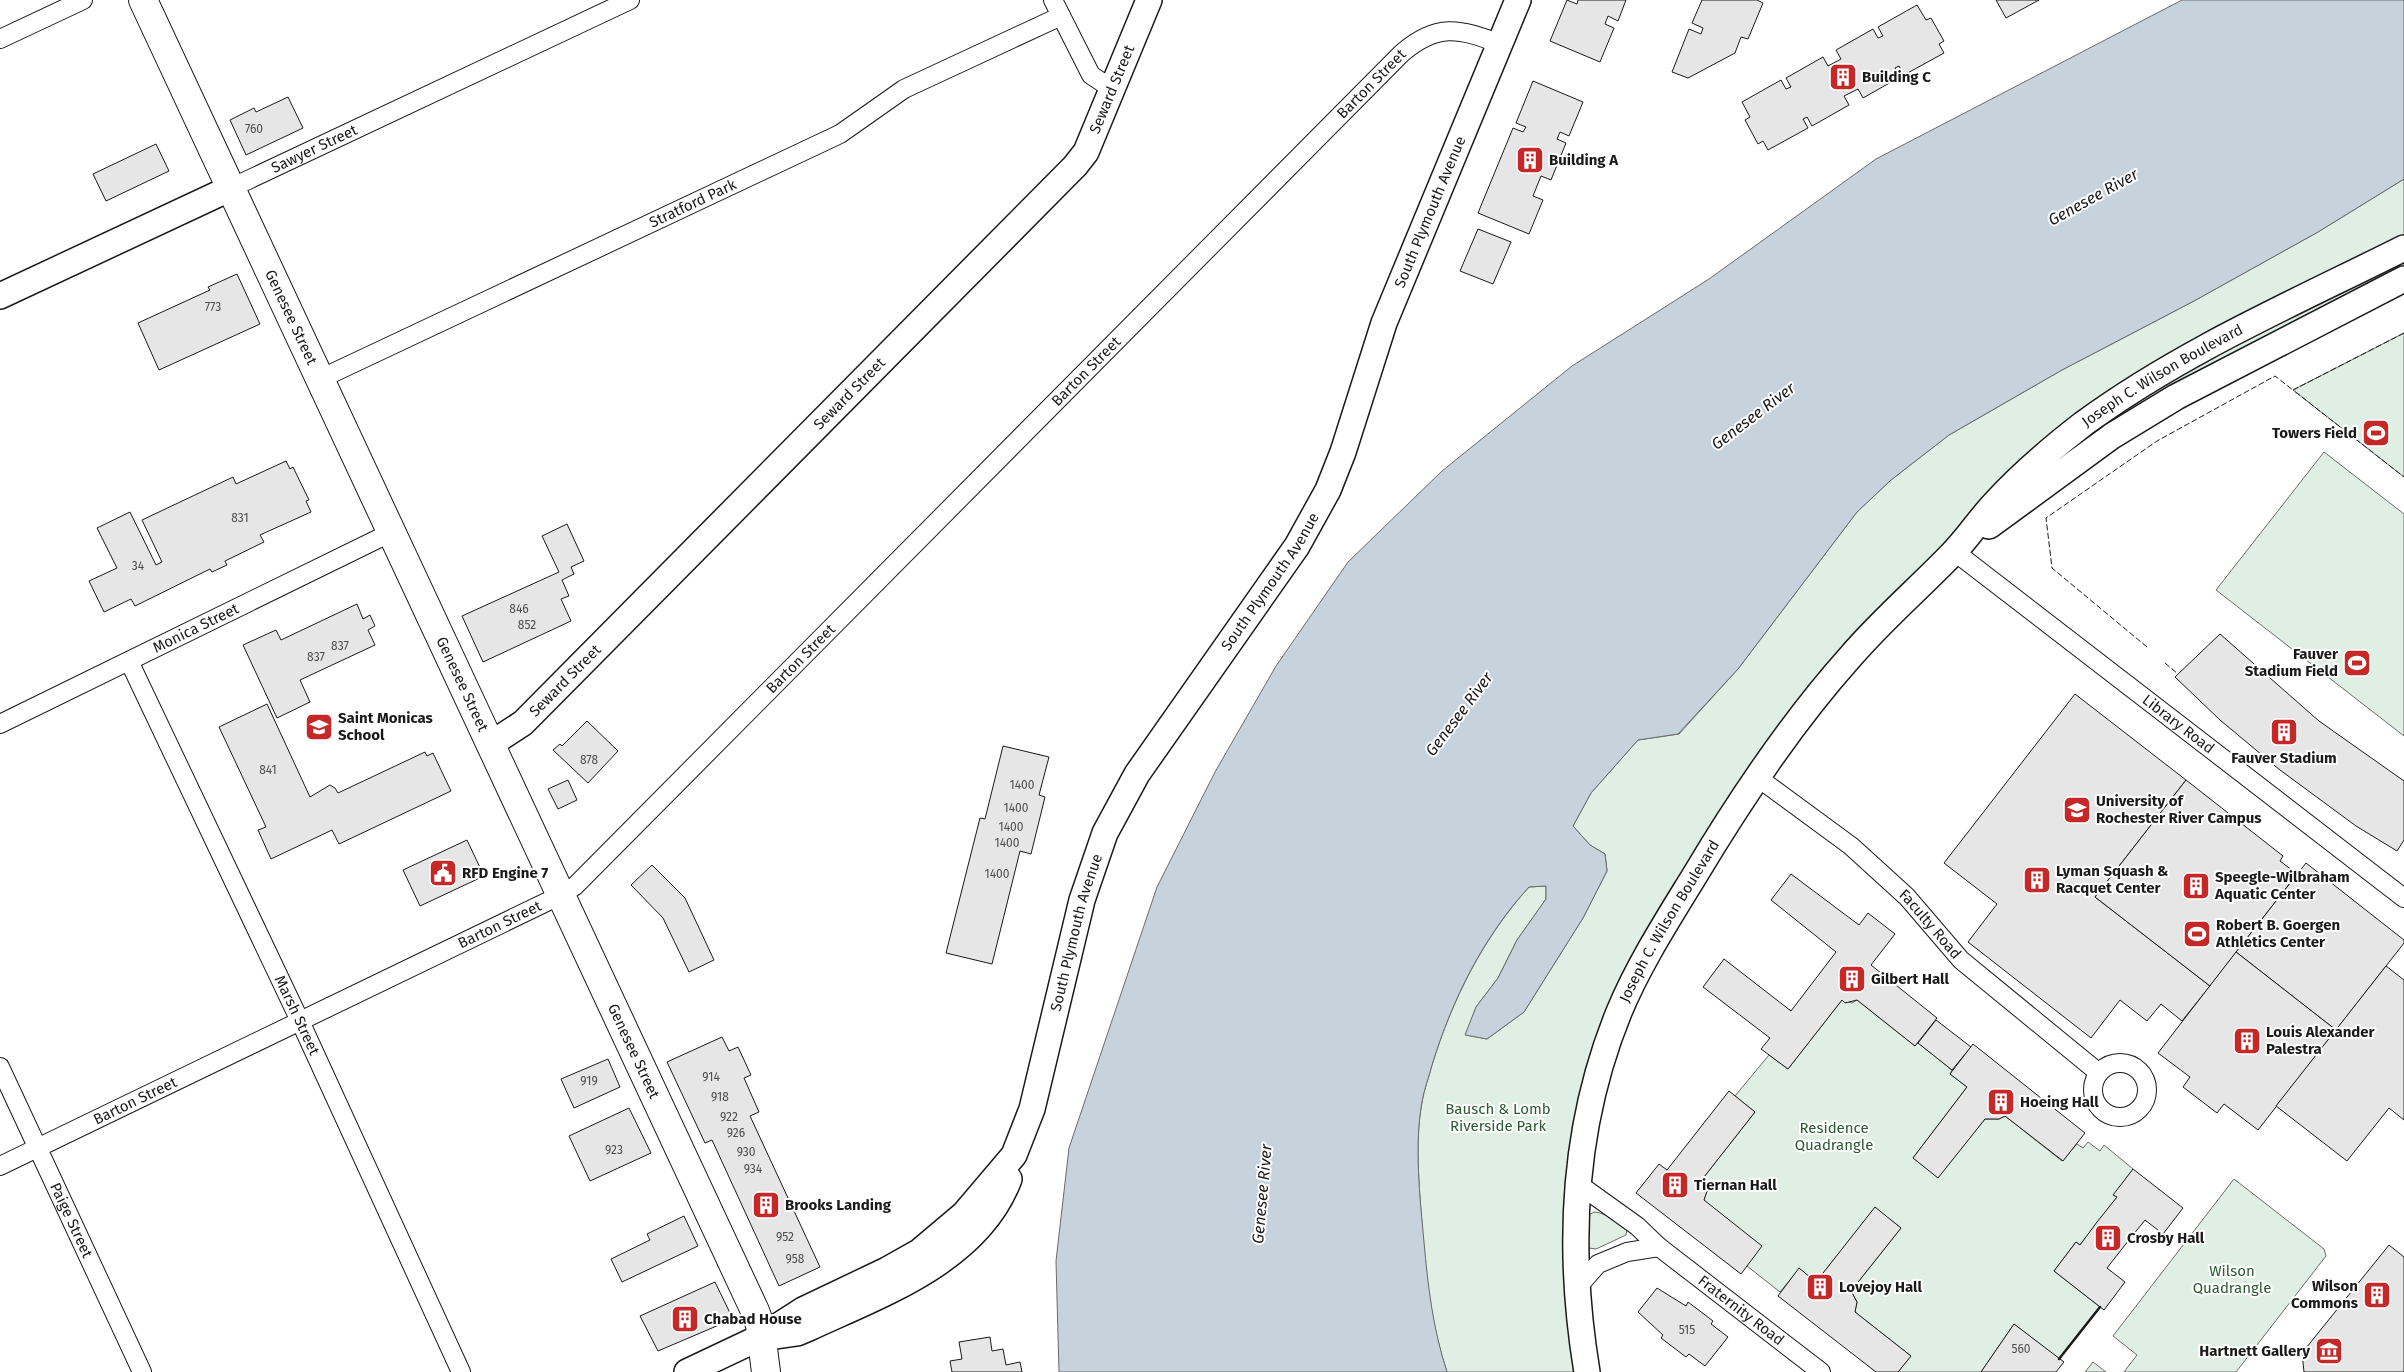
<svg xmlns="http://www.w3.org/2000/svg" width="2404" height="1372" font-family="'Fira Sans',sans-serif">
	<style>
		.green { fill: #e0efe3; stroke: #6a6a6a }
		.water { fill: #c6d2dc; stroke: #6a6a6a }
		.building { fill: #e6e6e6; stroke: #1a1a1a }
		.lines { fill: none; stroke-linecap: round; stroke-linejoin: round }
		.street-casing { stroke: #1a1a1a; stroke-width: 20 }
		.secondary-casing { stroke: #1a1a1a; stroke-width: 28 }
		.primary-casing { stroke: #1a1a1a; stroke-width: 30 }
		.street { stroke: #fff; stroke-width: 18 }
		.secondary { stroke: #fff; stroke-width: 25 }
		.primary { stroke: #fff; stroke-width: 28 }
		.fence { stroke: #1a1a1a; stroke-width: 1; stroke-dasharray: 6 2.5; stroke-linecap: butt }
		.wall { stroke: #1a1a1a; stroke-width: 2.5 }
		.labels { text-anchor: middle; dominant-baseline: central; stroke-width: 4; stroke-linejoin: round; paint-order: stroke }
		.number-label { font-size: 12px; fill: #4d4d4d }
		.poi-label { font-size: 15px; font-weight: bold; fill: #1a1a1a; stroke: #fff; text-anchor: start }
		.street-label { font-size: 15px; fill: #1a1a1a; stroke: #fff }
		.park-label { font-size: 15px; fill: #2b5a34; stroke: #fff }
		.water-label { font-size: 16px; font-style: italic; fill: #1a1a1a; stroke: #fff }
	</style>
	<rect width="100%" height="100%" fill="#fff"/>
	<g class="green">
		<path d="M2404,179V241L2121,391L1732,796L1575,1120L1566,1186L1563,1246L1567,1313L1575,1372H1447C1432,1328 1427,1284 1423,1238C1420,1195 1414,1145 1422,1102C1424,1089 1429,1077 1432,1065C1452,1000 1483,938 1529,887L1546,886V899L1517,940L1498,978L1476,1007L1466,1035L1487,1039L1524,1012L1583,918L1607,871L1605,854L1590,845L1573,826L1591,793L1638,740L1679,734L1738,669L1857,512L1891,480L1949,435L2062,370L2194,301L2318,232Z"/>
		<path d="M2404,254V272L2007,498L2034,472L2175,373Z"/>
		<path d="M2404,333V477L2293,390Z"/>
		<path d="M2324,452L2404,514V736L2216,590Z"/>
		<path d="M1842,1000L1852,1003L1857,1000L1915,1046L1918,1043L1952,1070L1950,1074L1967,1087L1913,1158L1938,1177L1985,1119H1999L2005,1116L2062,1161L2077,1144L2083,1148L2088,1142L2100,1151L2104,1145L2133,1169L2114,1195L2117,1197L2080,1245L2076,1242L2054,1271L2100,1307L2059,1359L2014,1324L1981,1372H1898L1911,1356L1855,1312L1857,1302L1851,1291L1901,1228L1875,1208L1816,1282L1799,1269L1780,1292L1747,1266L1704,1200L1708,1188L1704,1177L1755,1112L1735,1096L1769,1055L1788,1069Z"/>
		<path d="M2234,1179L2324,1249L2326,1256L2236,1372H2124L2137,1355L2113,1336Z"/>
		<path d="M1594,1212C1604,1212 1620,1223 1627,1230L1626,1235L1596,1249L1589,1248L1587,1244L1589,1215Z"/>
		<path d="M2093,1362L2106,1372H2085Z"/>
	</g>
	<path class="water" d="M2182,0H2404V179L2318,232L2194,301L2062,370L1949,435L1891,480L1857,512L1738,669L1678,734L1638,740L1591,793L1573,826L1590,845L1605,854L1607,871L1583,918L1524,1012L1487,1039L1465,1035L1476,1007L1498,978L1517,940L1546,899V886L1529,887C1483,937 1452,1000 1432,1065C1429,1077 1424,1089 1422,1102C1414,1145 1420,1198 1424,1242C1428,1287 1433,1329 1447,1372H1059L1056,1261L1069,1148L1157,887L1215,772L1276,666L1348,562L1442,471L1572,366L1709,279L1876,159Z"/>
	<g class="building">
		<path d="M1567,0L1577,4L1578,0H1626L1618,21L1608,16L1605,24L1614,28L1600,62L1550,41Z"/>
		<path d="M1702,0H1757L1763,3L1748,39L1741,37L1735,53L1688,78L1672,72L1689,29L1701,34L1703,28L1692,23Z"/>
		<path d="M1996,0H2039L2006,18Z"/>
		<path d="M1917,5L1926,20L1931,18L1944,41L1939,44L1944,53L1904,75L1899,66L1895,68L1900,77L1863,98L1858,89L1844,96L1849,105L1812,126L1807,117L1803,119L1808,128L1768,150L1763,141L1758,144L1745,120L1750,117L1742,102L1781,80L1786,89L1791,87L1786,78L1823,57L1828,66L1841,59L1836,50L1873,29L1878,38L1883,36L1878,27Z"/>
		<path d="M1533,81L1583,102L1569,136L1560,132L1557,139L1566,143L1551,180L1541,176L1533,196L1543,200L1529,234L1478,213L1513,128L1523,132L1526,127L1516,123Z"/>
		<path d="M288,97L303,128L246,155L230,120L254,108L256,112Z"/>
		<path d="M156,144L169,171L106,201L93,174Z"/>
		<path d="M1478,229L1511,242L1493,284L1460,271Z"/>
		<path d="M237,274L260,324L159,370L138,323L210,290L208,287Z"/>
		<path d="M286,461L290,469L293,467L309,500L306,501L311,512L260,535L264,542L225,561L227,565L212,572L210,569L135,606L131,599L104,612L89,581L117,568L97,528L130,512L156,565L162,562L142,520L233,477L236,484Z"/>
		<path d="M567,524L584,561L571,567L574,574L562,580L569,596L561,599L571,621L483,662L462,616L559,572L542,536Z"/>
		<path d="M357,604L363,619L370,615L375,626L368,630L375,645L300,680L310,702L277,718L243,645L276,630L281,640Z"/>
		<path d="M2220,634L2319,721L2404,781V840L2397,851L2356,826L2280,770L2220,720L2175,677Z"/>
		<path d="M2075,694L2186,780L2095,897L2210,986L2182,1021L2161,1004L2147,1021L2120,1000L2091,1038L1968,942L1997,904L1944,863Z"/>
		<path d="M267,704L310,797L330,785L335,788L338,793L425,752L427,756L433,753L451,791L339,844L332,830L271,859L258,830L266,827L219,727Z"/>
		<path d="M587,721L618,751L588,783L553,750L560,744L562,746Z"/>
		<path d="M1003,746L1049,757L1039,795L1045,797L1031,854L1020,851L992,964L946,953L980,818L985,819Z"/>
		<path d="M568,780L577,800L558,809L548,789Z"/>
		<path d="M2186,780L2283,856L2280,861L2297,874L2210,986L2095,897Z"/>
		<path d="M467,840L484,876L420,906L403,870Z"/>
		<path d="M2306,863L2404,940V943L2336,1030L2236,952Z"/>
		<path d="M652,865L685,898L714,960L689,972L663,918L631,885Z"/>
		<path d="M1791,874L1859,925L1868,913L1895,934L1871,965L1937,1018L1915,1046L1857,1000L1845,1003L1842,1000L1788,1069L1761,1049L1770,1038L1703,987L1724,959L1791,1011L1836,952L1771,900Z"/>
		<path d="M2236,952L2336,1030L2258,1130L2224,1104L2217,1113L2183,1087L2190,1077L2158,1053Z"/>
		<path d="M2386,966L2404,980V1120L2389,1108L2347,1161L2276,1106Z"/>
		<path d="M1936,1020L1971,1047L1952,1070L1918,1043Z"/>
		<path d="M722,1037L729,1051L738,1047L751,1075L744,1078L759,1112L750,1116L820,1267L779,1286L712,1140L705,1143L667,1062Z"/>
		<path d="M1973,1044L2085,1133L2063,1161L2005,1116L1999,1119H1985L1938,1178L1913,1158L1967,1087L1950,1074Z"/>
		<path d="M608,1059L620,1087L574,1108L561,1079Z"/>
		<path d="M1729,1091L1755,1112L1704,1177L1708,1188L1704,1200L1762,1246L1741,1274L1636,1193L1659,1164L1667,1170Z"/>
		<path d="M629,1108L651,1153L590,1181L569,1136Z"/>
		<path d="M2133,1169L2183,1208L2163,1234L2145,1220L2125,1245L2107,1268L2125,1282L2104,1310L2054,1271L2076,1242L2080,1245L2097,1222L2117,1197L2113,1195Z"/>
		<path d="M1875,1207L1901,1228L1851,1291L1857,1302L1855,1312L1911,1356L1898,1372H1876L1778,1296L1799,1268L1816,1282Z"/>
		<path d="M684,1216L698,1246L622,1282L611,1259L650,1240L647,1234Z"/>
		<path d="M2389,1245L2404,1257V1372H2304L2302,1353Z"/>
		<path d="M715,1282L730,1313L726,1322L658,1351L640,1316Z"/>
		<path d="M1657,1288L1686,1306L1688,1302L1713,1321L1711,1324L1728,1337L1705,1366L1689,1354L1686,1357L1661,1338L1663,1335L1638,1312Z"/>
		<path d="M2014,1324L2064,1362L2056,1372H1981Z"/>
		<path d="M990,1337L992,1351L1003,1349L1006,1365L1020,1362L1022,1372H952L950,1361L962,1359L959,1342Z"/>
	</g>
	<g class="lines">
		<g class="street-casing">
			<g id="street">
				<path d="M1053,0L1091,75L1112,89"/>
				<path d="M0,39L83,0"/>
				<path id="s1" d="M231,188L630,0"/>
				<path id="s2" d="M320,379L840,134L904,89L1061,16"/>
				<path id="s3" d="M1955,552L2404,898"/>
				<path id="s4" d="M129,661L300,1021L461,1372"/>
				<path id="s5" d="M0,724L392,532"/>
				<path id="s6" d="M1757,777L1851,846L1907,897L1961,960L2099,1073"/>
				<circle cx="2120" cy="1090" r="27"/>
				<path id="s7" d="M0,1067L142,1372"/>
				<path id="s8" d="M0,1166L561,895L575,886L1402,53C1437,23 1459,28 1500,44"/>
				<path id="s9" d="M1577,1183L1637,1226L1659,1247L1821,1372"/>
				<path d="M1576,1289L1598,1264L1627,1252L1659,1247"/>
			</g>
		</g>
		<g class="secondary-casing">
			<g id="secondary">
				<path d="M0,296L231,188"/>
				<path d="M1989,526L2112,436L2176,397L2404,279"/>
				<path id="s10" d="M491,744L523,723L1075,166L1086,152L1149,0"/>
				<path d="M769,1337L797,1333L809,1328C882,1294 978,1261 1009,1179"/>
				<path id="s11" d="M687,1372L761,1337L803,1310L887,1270L919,1252L964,1214L1014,1155L1032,1109L1082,900L1105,833L1137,774L1297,546L1328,490L1343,452L1384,323L1518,0"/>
				<path id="s12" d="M1587,1372C1567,1251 1572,1127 1619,1012C1639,964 1668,919 1695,875C1741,798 1791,723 1851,656C1882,620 1918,589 1951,555C1967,539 1979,520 1994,504C2021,474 2052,448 2083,424C2181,352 2296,302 2404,248"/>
			</g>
		</g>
		<g class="primary-casing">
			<g id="primary">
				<path id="s13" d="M143,0L755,1311L760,1325L766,1372"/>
			</g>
		</g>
		<use href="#street" class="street"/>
		<use href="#secondary" class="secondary"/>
		<use href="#primary" class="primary"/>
		<g class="fence">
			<path d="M2404,333L2293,390L2404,477"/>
			<path d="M2147,647L2052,568L2046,518L2157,441L2275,376L2293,390"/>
			<path d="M2165,663L2178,674"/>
		</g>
		<path class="wall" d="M2059,1359L2100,1307"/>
	</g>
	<defs>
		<g id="building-square" transform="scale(1.4375)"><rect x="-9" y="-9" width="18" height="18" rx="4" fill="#c62828" stroke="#fff"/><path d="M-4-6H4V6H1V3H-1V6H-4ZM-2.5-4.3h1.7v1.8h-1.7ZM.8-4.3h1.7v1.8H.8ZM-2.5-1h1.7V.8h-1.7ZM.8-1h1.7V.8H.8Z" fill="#fff"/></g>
		<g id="stadium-square" transform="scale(1.4375)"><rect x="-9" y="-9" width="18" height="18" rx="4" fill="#c62828" stroke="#fff"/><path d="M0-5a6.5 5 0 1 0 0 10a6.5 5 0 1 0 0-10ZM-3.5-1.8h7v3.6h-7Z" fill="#fff"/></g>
		<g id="school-square" transform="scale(1.4375)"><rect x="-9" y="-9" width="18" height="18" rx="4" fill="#c62828" stroke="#fff"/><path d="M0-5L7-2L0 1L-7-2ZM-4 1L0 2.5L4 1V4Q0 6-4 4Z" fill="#fff"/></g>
		<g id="university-square" transform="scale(1.4375)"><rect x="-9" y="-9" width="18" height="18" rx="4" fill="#c62828" stroke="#fff"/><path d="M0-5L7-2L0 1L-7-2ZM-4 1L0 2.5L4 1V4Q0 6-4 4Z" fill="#fff"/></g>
		<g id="civic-square" transform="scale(1.4375)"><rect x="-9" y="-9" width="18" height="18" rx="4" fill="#c62828" stroke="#fff"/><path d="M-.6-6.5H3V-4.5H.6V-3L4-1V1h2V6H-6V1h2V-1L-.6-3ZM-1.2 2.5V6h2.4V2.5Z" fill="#fff"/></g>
		<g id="museum-square" transform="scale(1.4375)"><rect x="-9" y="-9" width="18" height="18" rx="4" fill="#c62828" stroke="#fff"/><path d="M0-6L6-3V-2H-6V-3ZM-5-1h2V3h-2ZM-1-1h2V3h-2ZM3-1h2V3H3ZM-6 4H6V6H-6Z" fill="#fff"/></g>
	</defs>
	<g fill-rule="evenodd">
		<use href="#building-square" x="1843" y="77"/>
		<use href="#building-square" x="1530" y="160"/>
		<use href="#stadium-square" x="2376" y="433"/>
		<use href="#stadium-square" x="2357" y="663"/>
		<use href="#school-square" x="319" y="727"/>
		<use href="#building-square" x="2284" y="732"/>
		<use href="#university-square" x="2077" y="810"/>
		<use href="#civic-square" x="443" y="873"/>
		<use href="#building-square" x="2037" y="880"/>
		<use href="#building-square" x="2196" y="886"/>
		<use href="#stadium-square" x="2197" y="934"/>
		<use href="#building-square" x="1852" y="979"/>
		<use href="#building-square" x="2247" y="1041"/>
		<use href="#building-square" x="2001" y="1102"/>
		<use href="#building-square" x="1675" y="1185"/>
		<use href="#building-square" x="766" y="1205"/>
		<use href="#building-square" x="2108" y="1238"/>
		<use href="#building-square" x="1820" y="1287"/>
		<use href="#building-square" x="2377" y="1295"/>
		<use href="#building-square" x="685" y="1319"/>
		<use href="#museum-square" x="2329" y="1351"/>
	</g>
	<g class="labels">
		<g class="number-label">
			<text x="254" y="129">760</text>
			<text x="213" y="307">773</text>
			<text x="240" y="518">831</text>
			<text x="138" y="566">34</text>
			<text x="519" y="609">846</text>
			<text x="527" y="625">852</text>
			<text x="340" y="646">837</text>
			<text x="316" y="657">837</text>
			<text x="589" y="760">878</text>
			<text x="268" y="770">841</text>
			<text x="1022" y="785">1400</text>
			<text x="1016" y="808">1400</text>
			<text x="1011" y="827">1400</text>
			<text x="1007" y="843">1400</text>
			<text x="997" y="874">1400</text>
			<text x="711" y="1077">914</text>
			<text x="589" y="1081">919</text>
			<text x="720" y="1097">918</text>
			<text x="729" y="1117">922</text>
			<text x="736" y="1133">926</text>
			<text x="614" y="1150">923</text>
			<text x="746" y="1152">930</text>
			<text x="753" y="1169">934</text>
			<text x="785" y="1237">952</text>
			<text x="795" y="1259">958</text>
			<text x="1687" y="1330">515</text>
			<text x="2021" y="1349">560</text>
		</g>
		<g class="poi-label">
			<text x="1862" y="77">Building C</text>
			<text x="1549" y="160">Building A</text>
			<text x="2357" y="433" text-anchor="end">Towers Field</text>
			<text x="2338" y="654" text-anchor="end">Fauver<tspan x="2338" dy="17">Stadium Field</tspan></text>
			<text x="338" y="718">Saint Monicas<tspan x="338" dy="17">School</tspan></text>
			<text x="2284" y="758" text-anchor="middle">Fauver Stadium</text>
			<text x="2096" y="801">University of<tspan x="2096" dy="17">Rochester River Campus</tspan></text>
			<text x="2056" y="871">Lyman Squash &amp;<tspan x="2056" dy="17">Racquet Center</tspan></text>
			<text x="462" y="873">RFD Engine 7</text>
			<text x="2215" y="877">Speegle-Wilbraham<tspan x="2215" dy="17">Aquatic Center</tspan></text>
			<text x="2216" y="925">Robert B. Goergen<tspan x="2216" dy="17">Athletics Center</tspan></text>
			<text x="1871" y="979">Gilbert Hall</text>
			<text x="2266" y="1032">Louis Alexander<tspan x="2266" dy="17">Palestra</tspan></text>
			<text x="2020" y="1102">Hoeing Hall</text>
			<text x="1694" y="1185">Tiernan Hall</text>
			<text x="785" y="1205">Brooks Landing</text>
			<text x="2127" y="1238">Crosby Hall</text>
			<text x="2358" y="1286" text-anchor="end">Wilson<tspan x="2358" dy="17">Commons</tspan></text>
			<text x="1839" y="1287">Lovejoy Hall</text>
			<text x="704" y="1319">Chabad House</text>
			<text x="2310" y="1351" text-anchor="end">Hartnett Gallery</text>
		</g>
		<g class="street-label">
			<text stroke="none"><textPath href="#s8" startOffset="1770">Barton Street</textPath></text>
			<text stroke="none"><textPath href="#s10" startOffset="908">Seward Street</textPath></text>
			<text stroke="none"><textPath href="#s1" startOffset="92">Sawyer Street</textPath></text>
			<text stroke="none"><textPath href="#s2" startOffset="412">Stratford Park</textPath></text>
			<text stroke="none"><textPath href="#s11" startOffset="1439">South Plymouth Avenue</textPath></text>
			<text stroke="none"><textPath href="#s13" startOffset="350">Genesee Street</textPath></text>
			<text stroke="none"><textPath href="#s8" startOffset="1365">Barton Street</textPath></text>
			<text stroke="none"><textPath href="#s12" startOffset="1214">Joseph C. Wilson Boulevard</textPath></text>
			<text stroke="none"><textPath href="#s10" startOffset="502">Seward Street</textPath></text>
			<text stroke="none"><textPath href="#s11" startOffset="1034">South Plymouth Avenue</textPath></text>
			<text stroke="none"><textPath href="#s5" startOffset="218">Monica Street</textPath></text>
			<text stroke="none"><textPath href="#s8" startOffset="960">Barton Street</textPath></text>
			<text stroke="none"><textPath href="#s10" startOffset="98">Seward Street</textPath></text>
			<text stroke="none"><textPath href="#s13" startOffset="755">Genesee Street</textPath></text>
			<text stroke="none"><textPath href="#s3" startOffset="282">Library Road</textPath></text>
			<text stroke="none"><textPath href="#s12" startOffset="470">Joseph C. Wilson Boulevard</textPath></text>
			<text stroke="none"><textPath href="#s6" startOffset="228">Faculty Road</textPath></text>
			<text stroke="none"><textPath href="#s8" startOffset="555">Barton Street</textPath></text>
			<text stroke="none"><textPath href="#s11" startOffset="629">South Plymouth Avenue</textPath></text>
			<text stroke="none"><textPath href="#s4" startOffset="392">Marsh Street</textPath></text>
			<text stroke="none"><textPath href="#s13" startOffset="1160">Genesee Street</textPath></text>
			<text stroke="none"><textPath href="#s8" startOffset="150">Barton Street</textPath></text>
			<text stroke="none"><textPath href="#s7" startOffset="169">Paige Street</textPath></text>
			<text stroke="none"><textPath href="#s9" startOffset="208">Fraternity Road</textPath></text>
		</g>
		<g class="park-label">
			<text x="1498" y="1109">Bausch &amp; Lomb<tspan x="1498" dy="17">Riverside Park</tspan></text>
			<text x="1834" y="1128">Residence<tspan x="1834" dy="17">Quadrangle</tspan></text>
			<text x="2232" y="1271">Wilson<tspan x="2232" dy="17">Quadrangle</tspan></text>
		</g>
		<g class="water-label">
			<text transform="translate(2093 197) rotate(-29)">Genesee River</text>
			<text transform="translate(1753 416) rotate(-37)">Genesee River</text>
			<text transform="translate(1459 714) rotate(-53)">Genesee River</text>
			<text transform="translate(1262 1194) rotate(-85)">Genesee River</text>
		</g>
	</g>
</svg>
